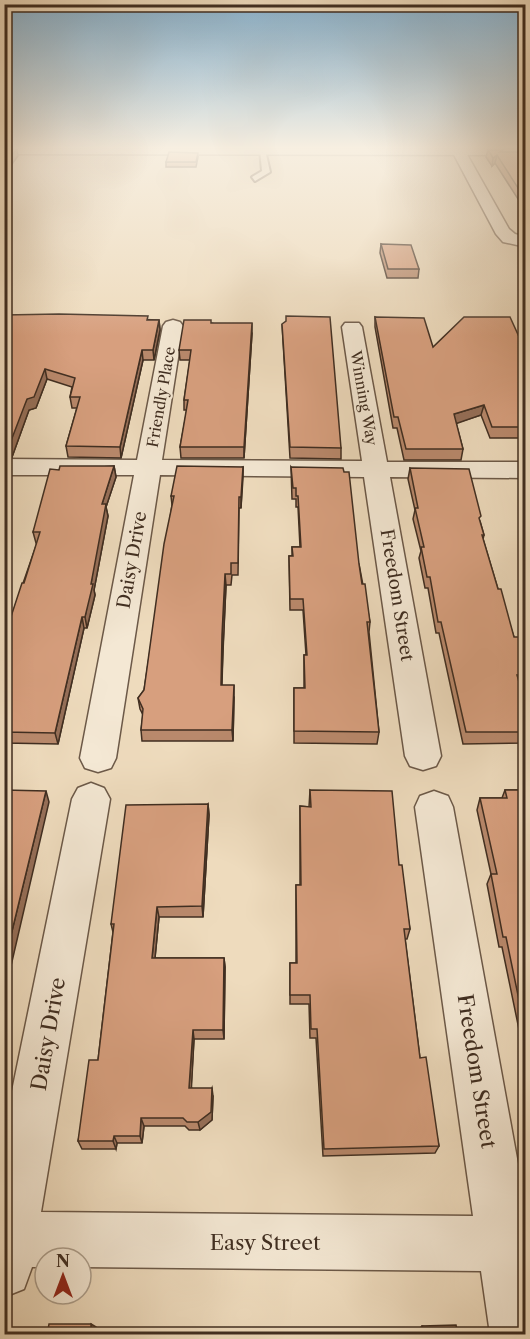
<svg xmlns="http://www.w3.org/2000/svg" width="530" height="1339" font-family="'Libre Caslon Text',serif">
	<style>
		.lines { fill: none; stroke-linecap: round; stroke-linejoin: round }
		.service-casing { stroke: #6c5948; stroke-width: 4 }
		.minor-casing { stroke: #6c5948; stroke-width: 3 }
		.tertiary-casing { stroke: #6c5948; stroke-width: 3 }
		.service { fill: #f4e8d4; fill-rule: evenodd }
		.minor { fill: #f4e8d4; fill-rule: evenodd }
		.tertiary { fill: #f4e8d4; fill-rule: evenodd }
		.wall { fill: #b9896c; stroke: #402e21; stroke-width: 1.5 }
		.shaded-wall { fill: #966f58; stroke: #402e21; stroke-width: 1.5 }
		.building { fill: #d79f7e; stroke: #402e21; stroke-width: 1.5 }
		.labels { text-anchor: middle; dominant-baseline: central; stroke-width: 4.5; stroke-linejoin: round; paint-order: stroke }
		.far-street-label { font-size: 15px; fill: #402e21; stroke: #f4e8d4 }
		.street-label { font-size: 18px; fill: #402e21; stroke: #f4e8d4 }
		.near-street-label { font-size: 21px; fill: #402e21; stroke: #f4e8d4 }
	</style>
	<rect width="100%" height="100%" fill="#eedbbd"/>
	<filter id="stains"><feTurbulence type="fractalNoise" baseFrequency=".00333" numOctaves="4"/><feColorMatrix values="0 0 0 0 .2 0 0 0 0 .09 0 0 0 0 .02 0 0 0 .5 -.17"/></filter>
	<radialGradient id="worn" r=".72"><stop offset=".6" stop-color="#630" stop-opacity="0"/><stop offset="1" stop-color="#630" stop-opacity=".3"/></radialGradient>
	<g class="lines">
		<g class="service-casing">
			<path id="service" d="M260,149L265,150L270,172L255,181L252,177L262,171Z"/>
		</g>
		<g class="minor-casing">
			<g id="minor">
				<path d="M454,149H464L509,229L515,234L526,237V247L503,242L496,234L452,151Z"/>
				<path d="M173,320L180,322L183,326L162,460L362,461L342,327L345,323H359L362,327L387,462H526V478L390,477L441,756L436,766L423,770L410,766L405,756L364,477L160,475L116,758L111,768L98,772L85,768L80,758L134,475H4V459L137,460L163,326L166,322Z"/>
				<path d="M91,783L104,788L110,799L41,1212L473,1216L415,807L420,796L434,791L448,796L453,807L526,1208V1334H490L481,1271L81,1267V1258H45V1267H32L24,1289L4,1297V1130L72,799L78,788Z"/>
			</g>
		</g>
		<g class="tertiary-casing">
			<path id="tertiary" d="M4,149H526V155L4,154Z"/>
		</g>
		<use href="#service" class="service"/>
		<use href="#minor" class="minor"/>
		<use href="#tertiary" class="tertiary"/>
	</g>
	<g class="wall">
		<path d="M488,150L503,152H525V210L495,163L492,166L486,157Z"/>
		<path d="M198,157L196,167H166V162Z"/>
		<path d="M381,244L419,269L418,278H387L380,253Z"/>
		<path d="M4,315L159,320L160,330L154,360H143L121,458L68,457L66,446L77,408H72L70,397L72,387L47,379L36,408L29,410L12,457L4,458Z"/>
		<path d="M375,317L433,347L525,350V454L519,438H490L481,415L456,423L463,449L461,460H404L397,428H393L375,327Z"/>
		<path d="M211,323L252,333L244,458H181L180,447L187,410H184V400L190,360H180L179,350Z"/>
		<path d="M282,324L341,448V459L290,458Z"/>
		<path d="M114,466L116,477L106,507L108,516L94,590L95,595L87,628H84L58,744L4,743V638L37,543H36L33,532L59,470Z"/>
		<path d="M243,467L241,508H239L238,575H232L231,585H226L223,647L222,685L234,697L233,741H142L141,730L143,715L140,709L138,698L144,690L172,505L171,496Z"/>
		<path d="M291,467L359,564L370,622L369,632L379,732L377,744L294,743V688H304V655H306L303,610H290L289,556H292V547H300L298,507H296V499H292Z"/>
		<path d="M410,468L480,521L484,535L483,539L498,589L514,637L525,647V686H521L525,703V743L463,744L439,633H436L428,588H425L419,558L421,551L413,519L415,510L408,479Z"/>
		<path d="M310,790L399,865L410,929L407,939H405L420,1058L439,1146L435,1153L323,1156L316,1038H310L309,1004H290V963H296V885H300V806L309,807Z"/>
		<path d="M505,790H525V1047V1044H522L502,947H499L487,884L491,874L477,810L480,798H502Z"/>
		<path d="M208,804L209,815L203,917H159L155,958H224L225,967L224,1039H194L191,1088L213,1096L212,1120L200,1130H189L185,1126H144L142,1143H117L116,1149H82L78,1141L98,1060L113,932L111,924Z"/>
		<path d="M422,1326L458,1335H390L391,1334L418,1332V1330Z"/>
	</g>
	<g class="shaded-wall">
		<path d="M17,149L18,156L4,175V165Z"/>
		<path d="M497,155L495,163L492,166L493,158Z"/>
		<path d="M159,320L160,330L154,360L153,350Z"/>
		<path d="M252,323V333L244,458V447Z"/>
		<path d="M142,350L143,360L121,458L120,447Z"/>
		<path d="M45,369L47,379L36,408L29,410L12,457L4,458V447L27,399Z"/>
		<path d="M484,405L481,415L452,425L454,414Z"/>
		<path d="M114,466L116,477L106,507L108,516L94,590L95,595L87,628L85,617L91,584L102,504Z"/>
		<path d="M243,467V478L241,508V497Z"/>
		<path d="M6,468L9,479L4,491V473Z"/>
		<path d="M225,574L226,585L221,697V685L222,635Z"/>
		<path d="M82,617L84,628L58,744L55,733Z"/>
		<path d="M234,685V697L233,741L232,730Z"/>
		<path d="M46,791L49,802L4,996V964Z"/>
		<path d="M208,804L209,815L203,917L202,906Z"/>
		<path d="M157,907L159,917L154,968L152,958Z"/>
		<path d="M224,958L225,967L224,1039L223,1030Z"/>
		<path d="M193,1030L194,1039L191,1096L189,1088Z"/>
		<path d="M212,1088L213,1096L212,1120L200,1130L198,1122Z"/>
		<path d="M141,1118L144,1126L142,1143L140,1136Z"/>
		<path d="M114,1136L117,1143L116,1149L113,1141Z"/>
		<path d="M91,1324L96,1327L95,1335L91,1331Z"/>
	</g>
	<g class="building">
		<path d="M4,149H17L4,165Z"/>
		<path d="M488,150H503L500,152H525V199L497,155L493,158Z"/>
		<path d="M169,152L198,153L196,162H166Z"/>
		<path d="M381,244L411,245L419,269H388Z"/>
		<path d="M59,314L148,316L147,320H159L153,350H142L120,447L66,446L80,397H70L75,378L45,369L34,397L27,399L9,446L4,447V315Z"/>
		<path d="M286,316L330,317L341,448L290,447L282,324L286,321Z"/>
		<path d="M375,317L424,318L433,347L464,317H510L525,350V436L522,427H492L484,405L454,414L463,449H406L398,417H394Z"/>
		<path d="M184,320H211V323H252L244,447H180L188,400H184L191,350H179Z"/>
		<path d="M60,466H114L102,504H106L91,584H93L85,617H82L55,733L4,732V638L22,583H24L40,532H33L50,469L59,470Z"/>
		<path d="M177,466L243,467L241,497H239L238,563H231V574H225L222,635L221,685H234L232,730H141L143,709L138,698L144,690L164,544L174,496H171Z"/>
		<path d="M291,467L343,468L344,472H349L359,564L362,584H365L370,622H367L379,732L294,731V688H305L304,655H307L303,599H290L289,556H293L292,547H301L298,496H296V488H293Z"/>
		<path d="M410,468L469,469L481,516L479,518L484,535H482L498,589H501L514,637H523L525,647V675H517L525,703V732H466L441,622H438L430,577H427L421,547H424L415,508H418Z"/>
		<path d="M4,790L46,791L4,964Z"/>
		<path d="M310,790L392,791L399,865H402L410,929H404L420,1058L426,1057L439,1146L324,1149L317,1029H311L310,995H290V963H297L296,885H301L300,806L311,807Z"/>
		<path d="M505,790H525V1029L506,937H503L491,874H497L480,798H507Z"/>
		<path d="M208,804L202,906L157,907L152,958H224L223,1030H193L189,1088H212L211,1112L198,1122H187L183,1118H141L140,1136H114L113,1141H78L89,1060H98L114,924H111L126,805Z"/>
		<path d="M49,1324H91V1331H120L119,1335H47Z"/>
		<path d="M456,1325L458,1335H391V1334L423,1332L422,1326Z"/>
	</g>
	<linearGradient id="sky" x2="0" y2="1"><stop stop-color="#89b6d5"/><stop offset="0.44" stop-color="#f7efe1"/><stop offset="1" stop-color="#f7efe1" stop-opacity="0"/></linearGradient>
	<rect width="530" height="336" fill="url(#sky)"/>
	<g class="labels">
		<g class="far-street-label">
			<text transform="translate(161 397) rotate(-80)">Friendly Place</text>
			<text transform="translate(364 398) rotate(80)">Winning Way</text>
		</g>
		<g class="street-label">
			<text transform="translate(132 560) rotate(-80)">Daisy Drive</text>
			<text transform="translate(397 595) rotate(81)">Freedom Street</text>
		</g>
		<g class="near-street-label">
			<text transform="translate(48 1034) rotate(-80)">Daisy Drive</text>
			<text transform="translate(477 1071) rotate(81)">Freedom Street</text>
			<text x="265" y="1242">Easy Street</text>
		</g>
	</g>
	<rect width="530" height="1339" fill="none" stroke="#eedbbd" stroke-width="24"/>
	<rect x="6" y="6" width="518" height="1327" fill="none" stroke="#402e21" stroke-width="3"/>
	<rect x="12" y="12" width="506" height="1315" fill="none" stroke="#402e21" stroke-width="1.5"/>
	<g transform="translate(63 1276)"><circle r="28" fill="#f4e8d4" stroke="#ac9e8c" stroke-width="1.5"/>
	<path d="M0-4.5L10 22L0 15L-10 22Z" fill="#8f2418"/>
	<text y="-9" font-size="16" font-weight="bold" text-anchor="middle" fill="#402e21">N</text>
	</g>
	<rect width="100%" height="100%" filter="url(#stains)"/>
	<rect width="100%" height="100%" fill="url(#worn)"/>
</svg>
